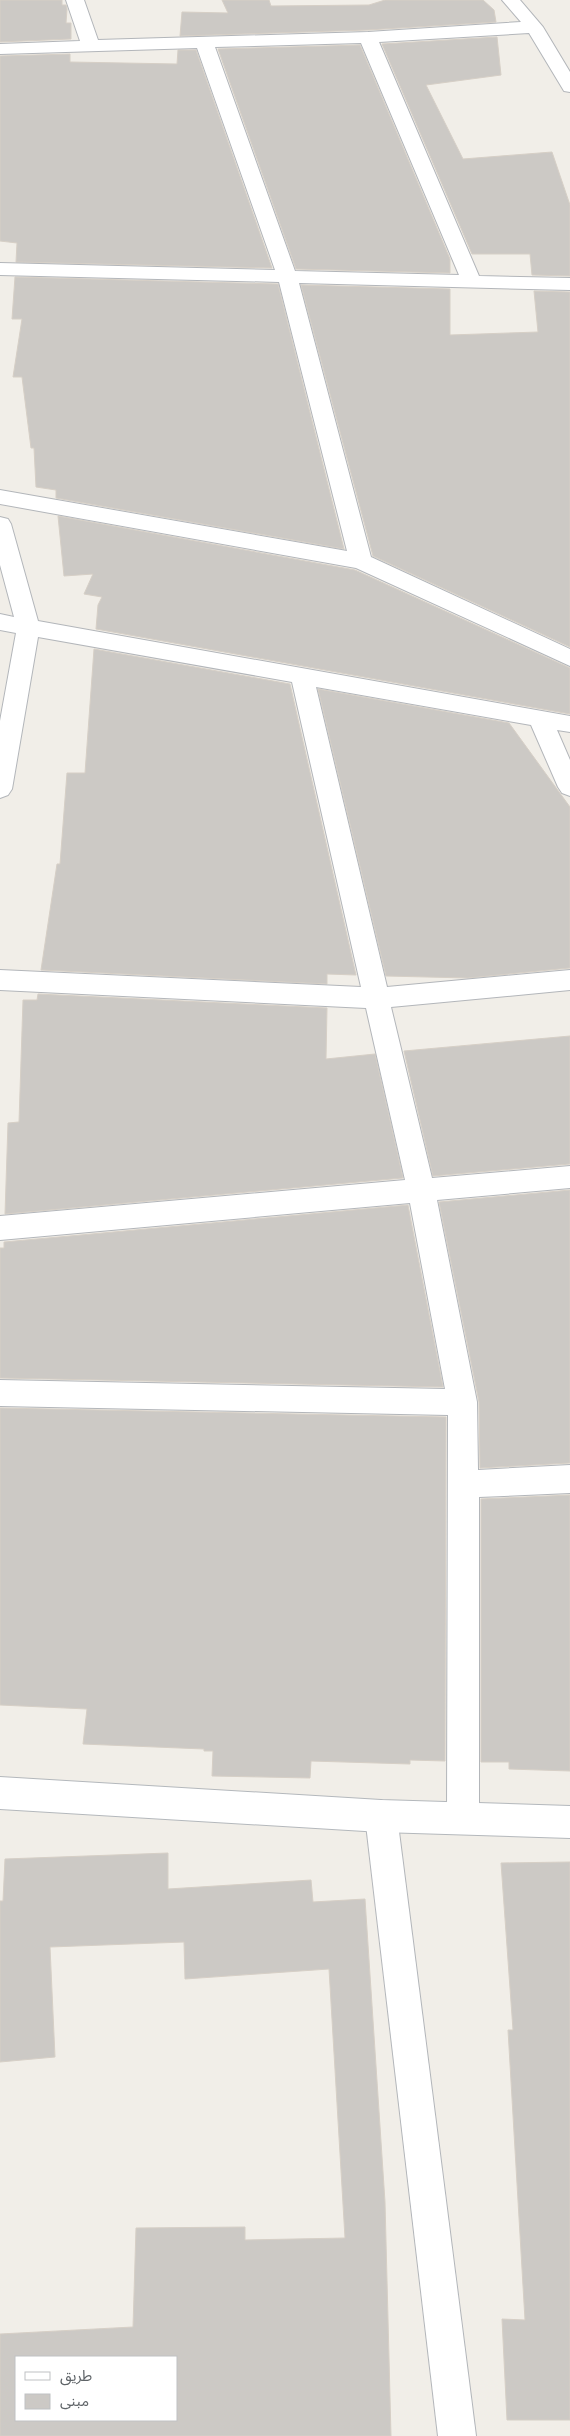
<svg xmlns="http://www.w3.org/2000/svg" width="570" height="2436" font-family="Roboto,'Noto Sans Arabic',sans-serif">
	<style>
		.building { fill: #ccc9c5; stroke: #d6cfc6; fill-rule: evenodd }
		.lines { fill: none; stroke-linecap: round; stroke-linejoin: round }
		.street-casing { stroke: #b3b6ba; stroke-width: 2 }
		.secondary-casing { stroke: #b4b8bc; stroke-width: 2 }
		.street { fill: #fff; fill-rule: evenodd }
		.secondary { fill: #fff; fill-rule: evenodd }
	</style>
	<rect width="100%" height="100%" fill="#f1eee8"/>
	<g class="building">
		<path d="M0,0H62V5H66L67,9L66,23H71V39L0,42Z"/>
		<path d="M222,0H269L271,6L369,5L385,0H483L494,10L496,22L368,30L180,36L182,12L228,13Z"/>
		<path d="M497,37L501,75L426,85L463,159L552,152L570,205V276L532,275L530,254H472L382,44Z"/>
		<path d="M360,45L450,259V273L296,269L218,49Z"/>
		<path d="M178,50H196L272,268L16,262L17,243L0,241V56L70,54V62L177,64Z"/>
		<path d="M15,277L278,284L344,549L56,498V490L36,487L34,448H31L22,377H13L22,319H12Z"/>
		<path d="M301,285L450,289V335L538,332L534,291L570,292V647L373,556Z"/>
		<path d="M58,516L355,570L570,668V714L96,629L98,605L102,597L84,594L93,574L64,576Z"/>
		<path d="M94,649L290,684L356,975L327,974V984L41,970L57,864H60L67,773H85Z"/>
		<path d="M318,689L509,723L570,807V968L468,978L386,976Z"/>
		<path d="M38,994L327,1008L326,1059L375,1054L403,1178L5,1214L8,1123L19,1122L23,1000H37Z"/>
		<path d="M570,1036V1164L433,1176L404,1051Z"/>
		<path d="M570,1190V1463L480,1468L479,1402L439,1202Z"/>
		<path d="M408,1205L443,1387L0,1378V1248H4V1242Z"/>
		<path d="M0,1408L446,1417L445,1761L410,1760V1764L311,1761L310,1778L212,1776L213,1751H204V1749L83,1744L87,1709L0,1705Z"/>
		<path d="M570,1495V1771L509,1769V1762H481V1499Z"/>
		<path d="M168,1853V1889L311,1880L313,1902L365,1899L385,2202L391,2436H0V2334L133,2327L136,2228L245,2227V2240L345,2238L329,1969L185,1979L184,1942L50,1947L55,2057L0,2062V1901H3L5,1859ZM16,2357H176V2420H16Z"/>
		<path d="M570,1862V2420H507L502,2319L525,2320L508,2030H513L501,1863Z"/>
	</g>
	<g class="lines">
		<g class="street-casing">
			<g id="street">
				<path d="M66,0H84L98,40L368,32L521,22L502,0H520L543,27L570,72V92L564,91L529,33L379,42L479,276L570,278V290L299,283L371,557L570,649V666L356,568L0,504V490L347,551L279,282L0,275V263L275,270L197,48L0,54V44L80,41ZM361,43L459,275L295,271L215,47Z"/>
				<path d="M0,517L8,519L11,524L38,621L570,716V732L557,730L570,760V796L562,793L558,787L531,725L316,687L387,987L570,970V990L391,1007L432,1178L570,1166V1188L437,1200L477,1402L478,1470L570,1465V1493L479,1497V1817L474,1828L463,1833L452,1828L447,1817L448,1415L0,1406V1380L445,1389L410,1203L0,1240V1216L405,1180L366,1008L0,990V970L361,987L292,682L38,637L12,789L8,795L0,798V721L16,633L0,630V614L14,617L0,565Z"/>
				<path d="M381,1800L392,1805L397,1816L476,2436H438L365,1816L370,1805Z"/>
			</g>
		</g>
		<g class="secondary-casing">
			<path id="secondary" d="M0,1777L381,1800L570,1806V1838L381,1832L0,1809Z"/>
		</g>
		<use href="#street" class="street"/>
		<use href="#secondary" class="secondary"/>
	</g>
	<rect x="15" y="2356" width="162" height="65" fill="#ffffff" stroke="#bfc1c3"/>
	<rect x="25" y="2372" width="25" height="8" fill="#ffffff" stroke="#bfc1c3"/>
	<text x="60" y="2381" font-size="15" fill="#5f6468">طريق</text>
	<rect x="25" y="2394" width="25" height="15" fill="#ccc9c5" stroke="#bfc1c3"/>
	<text x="60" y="2406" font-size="15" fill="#5f6468">مبنى</text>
</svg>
